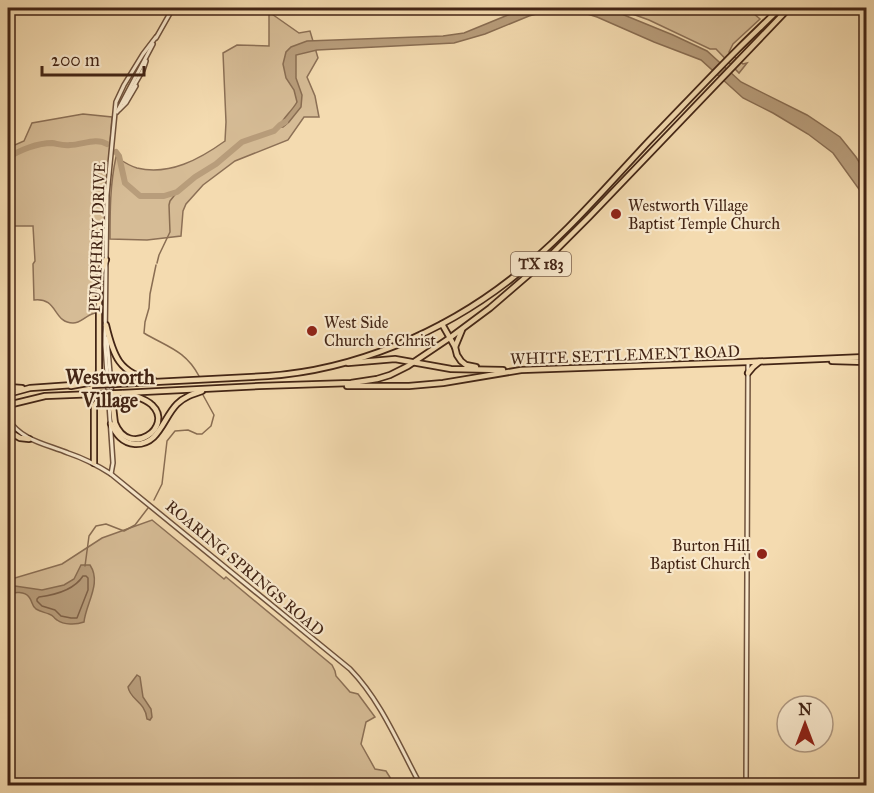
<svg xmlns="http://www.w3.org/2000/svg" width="874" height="793" font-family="'IM FELL Great Primer',serif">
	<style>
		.green { fill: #d6bc96; stroke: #8c7056; stroke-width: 1.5 }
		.water { fill: #b89d7b; stroke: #896d52; stroke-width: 1.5 }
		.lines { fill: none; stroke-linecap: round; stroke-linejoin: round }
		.shore { stroke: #7e6148; stroke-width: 1.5 }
		.stream { stroke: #896d52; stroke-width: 1.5 }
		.river { stroke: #b89d7b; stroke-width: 6 }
		.minor-casing { stroke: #6f523c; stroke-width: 6 }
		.major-casing { stroke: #432515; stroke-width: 8 }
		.minor { stroke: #f8e8cc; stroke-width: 3 }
		.major { stroke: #f4dbb0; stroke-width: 4.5 }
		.major-bridge-casing { stroke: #432515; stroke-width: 8; stroke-linecap: butt }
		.major-bridge { stroke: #f4dbb0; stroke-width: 4.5 }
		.poi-dot { fill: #8f2418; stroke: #f8e8cc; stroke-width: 2 }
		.labels { text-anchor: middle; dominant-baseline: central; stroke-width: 4.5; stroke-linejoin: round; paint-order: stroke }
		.shield { fill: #f8e8cc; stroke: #79604c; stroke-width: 1.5 }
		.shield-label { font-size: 15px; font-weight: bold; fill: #432515 }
		.poi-label { font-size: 16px; fill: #432515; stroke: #f8e8cc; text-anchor: start }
		.street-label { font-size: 16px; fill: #432515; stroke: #f8e8cc }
		.quarter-label { font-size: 20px; font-weight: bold; fill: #432515; stroke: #f8e8cc }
	</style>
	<rect width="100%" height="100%" fill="#f4dbb0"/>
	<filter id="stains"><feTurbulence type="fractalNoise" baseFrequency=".00333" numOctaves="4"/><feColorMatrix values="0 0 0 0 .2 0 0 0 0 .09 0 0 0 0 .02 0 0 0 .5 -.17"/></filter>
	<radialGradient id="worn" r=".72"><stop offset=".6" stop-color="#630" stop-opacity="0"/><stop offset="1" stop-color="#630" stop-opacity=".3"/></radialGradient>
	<g class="green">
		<path d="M629,8H717L726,14L732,8H747L760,19L733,44L729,52L743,64L747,63L739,73L716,49H710L649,20L627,12Z"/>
		<path d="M269,12L299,33L310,31L318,58L307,77L315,96L319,117H304L288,140L235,161L203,185L186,204L183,211L181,236L147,240L110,239C110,212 110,184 116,157C122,161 130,166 137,168C169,176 200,159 225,141L226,122L223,53L237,45L269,46Z"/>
		<path d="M83,114L112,117L102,259L96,275L95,313C86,315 81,323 73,323C53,323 58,297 34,300L33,264L35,261L33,226H14L8,233V148L24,141L32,123Z"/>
		<path d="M152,520L224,579L226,577L332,665L335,671L336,676L350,692L358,694L375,717L366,722L361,744L375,769L386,771L391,779V785L8,786V580L62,564L102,538Z"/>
	</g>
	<g class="water">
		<path d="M525,8H558L529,16L485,34L454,43L317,50L296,55V78L302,95L301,107L289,122L283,127H279C282,119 292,111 297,102L294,90L286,78L283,64L286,52L291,47L307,41L443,36L464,33Z"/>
		<path d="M568,8H607L673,35L707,51L741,82L807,115L840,137L856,157L866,173V199L833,153L808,134L773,113L743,98L701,60L654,42L597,17Z"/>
		<path d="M81,565H90C102,583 86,603 84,622C76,625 64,625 57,620C52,617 55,616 49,614C44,612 41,612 36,609C31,605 33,602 29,597C25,591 14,592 8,594V589L15,586L42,590L64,585L74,579Z"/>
		<path d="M137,675L140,677L143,697L151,709L152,717L150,720L147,719C145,701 130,700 128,687Z"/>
	</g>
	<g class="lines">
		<path class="shore" d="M83,576H86L88,578V590L77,618H71L61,616L55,610L42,606L37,601V599L39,597C55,595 74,590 83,576Z"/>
		<g class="stream">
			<path d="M157,263L159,255L170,232L169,205L170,201L177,192"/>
			<path d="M156,265L150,294L149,308L145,322L144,333C167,347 185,350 199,376"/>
			<path d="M154,500L162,484L167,441L175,431L188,430L197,434H202L211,426L214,415L203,395"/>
			<path d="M85,566L89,536L96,526L106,524L124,531L135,525L148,508"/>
		</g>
		<g class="river">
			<path d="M116,152L119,156L125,183L140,196H164L177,192L195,177L216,164L242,142L274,131L280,125L285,122"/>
			<path d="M8,158C19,150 38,143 52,143C58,144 64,146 70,145C82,145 96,137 107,144"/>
		</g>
		<g class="minor-casing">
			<g id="minor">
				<path d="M156,38L173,8"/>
				<path d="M124,103L143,70L146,61"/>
				<path d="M119,110L126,103L136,86"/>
				<path d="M117,112L153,44"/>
				<path d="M107,338L113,408"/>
				<path d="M8,419C22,441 46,444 68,453C83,458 97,465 111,474L350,669C382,702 399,746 421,786"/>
				<path d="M111,474L113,463L105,345L106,260L107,195L116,102L124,85L143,54L156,37"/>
				<path d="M746,786L748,362"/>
			</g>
		</g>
		<g class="major-casing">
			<g id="major">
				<path d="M442,324L455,347L457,355L461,361L466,365L476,367"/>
				<path d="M106,325C113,355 119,374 153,380"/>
				<path d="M455,347L462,330"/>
				<path d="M832,361L866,362"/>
				<path d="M348,363L395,359L451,369L503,370"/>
				<path d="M748,373L753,367L759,362"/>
				<path d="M116,384L268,376C354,370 442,333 511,279C562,239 605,188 649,141C679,110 708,79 738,49C752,35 766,22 780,8"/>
				<path d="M71,386L93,382L96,380L99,371V284L100,274L106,260"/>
				<path d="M347,386H409L443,383L521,370L748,362L866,357"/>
				<path d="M8,387L22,388"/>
				<path d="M122,393L259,386L351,383L377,379L390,375L408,366L451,337L490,308L548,258L589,217L789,8"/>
				<path d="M8,394L30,388L73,385"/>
				<path d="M8,405L45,396L95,394"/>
				<path d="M113,408C114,413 114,418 115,423C129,459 175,427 152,405C146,399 137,397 130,394"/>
				<path d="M111,424C116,434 122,443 135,444C159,445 163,418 177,404C184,397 193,394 202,391"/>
				<path d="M8,431L20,438L29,439"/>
				<path d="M94,463V406L99,399"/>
			</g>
		</g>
		<use href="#minor" class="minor"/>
		<use href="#major" class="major"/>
		<g class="major-bridge-casing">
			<g id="major-bridge">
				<path d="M92,385L116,384"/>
				<path d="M95,394L122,393"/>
				<path d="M99,399L114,395"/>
			</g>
		</g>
		<use href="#major-bridge" class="major-bridge"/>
	</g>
	<g class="poi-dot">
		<circle cx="616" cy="214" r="6"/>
		<circle cx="312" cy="331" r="6"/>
		<circle cx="762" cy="554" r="6"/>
	</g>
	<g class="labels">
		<rect class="shield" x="511" y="252" width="60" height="24" rx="4.5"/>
		<g class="shield-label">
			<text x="541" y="264">TX 183</text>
		</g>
		<g class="poi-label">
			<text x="628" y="205">Westworth Village<tspan x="628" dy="18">Baptist Temple Church</tspan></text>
			<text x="324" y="322">West Side<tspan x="324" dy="18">Church of Christ</tspan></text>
			<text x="750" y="545" text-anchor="end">Burton Hill<tspan x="750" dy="18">Baptist Church</tspan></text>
		</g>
		<g class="street-label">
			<text transform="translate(97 237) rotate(-88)">PUMPHREY DRIVE</text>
			<text transform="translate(625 355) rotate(-2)">WHITE SETTLEMENT ROAD</text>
			<text transform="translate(245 568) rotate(40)">ROARING SPRINGS ROAD</text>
		</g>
		<g class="quarter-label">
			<text x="110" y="377">Westworth<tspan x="110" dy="23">Village</tspan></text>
		</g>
	</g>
	<rect width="874" height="793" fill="none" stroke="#f4dbb0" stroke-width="30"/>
	<rect x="9" y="9" width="856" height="775" fill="none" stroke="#432515" stroke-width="3"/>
	<rect x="15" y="15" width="844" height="763" fill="none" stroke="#432515" stroke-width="1.5"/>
	<g transform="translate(805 724)"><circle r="28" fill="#f8e8cc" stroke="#b09a83" stroke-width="1.5"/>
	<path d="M0-4.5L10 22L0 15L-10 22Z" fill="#8f2418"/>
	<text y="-9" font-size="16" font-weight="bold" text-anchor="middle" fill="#432515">N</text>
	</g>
	<path d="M42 66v9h102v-9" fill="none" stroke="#432515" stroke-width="3"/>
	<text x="51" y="66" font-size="18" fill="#432515" stroke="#f8e8cc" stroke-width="4.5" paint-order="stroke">200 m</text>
	<rect width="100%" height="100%" filter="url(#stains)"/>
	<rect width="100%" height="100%" fill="url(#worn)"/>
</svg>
